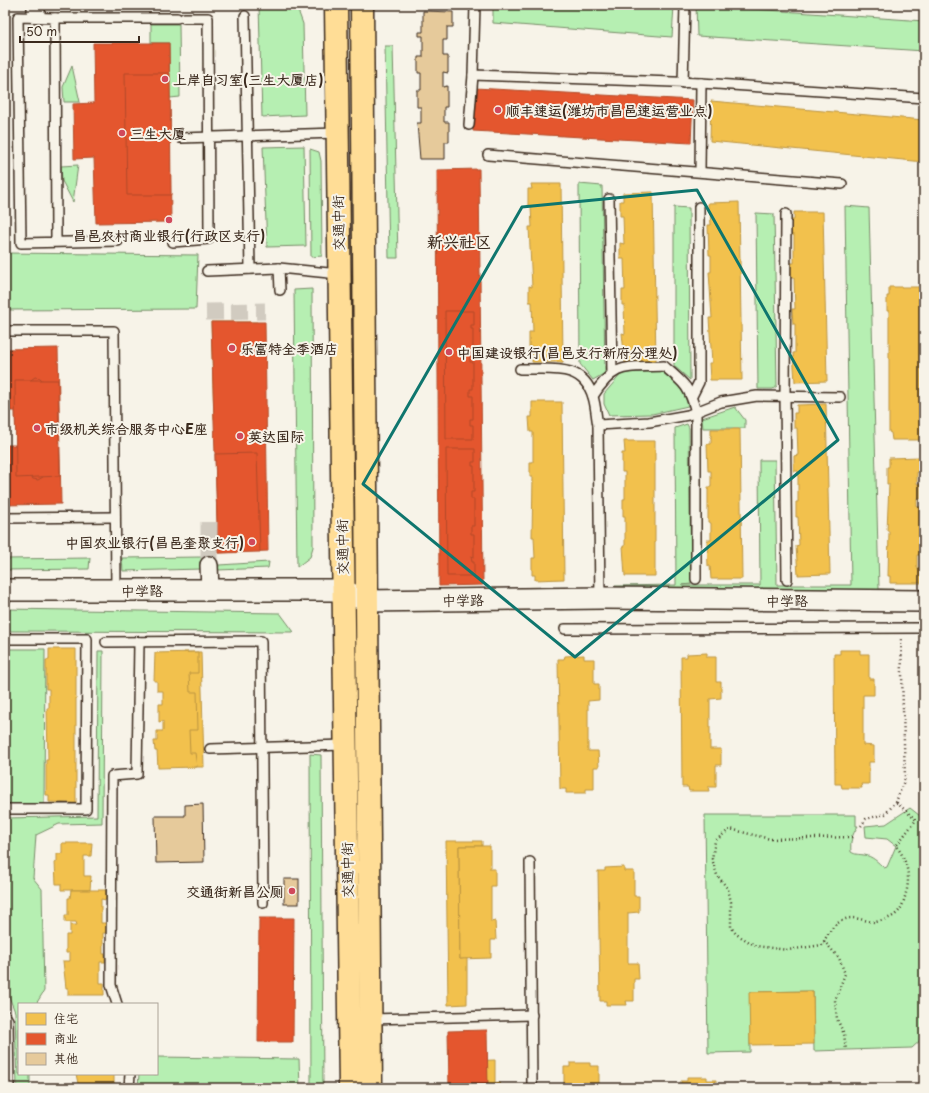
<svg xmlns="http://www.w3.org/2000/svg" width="929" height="1093" font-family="'Playpen Sans','LXGW WenKai TC',sans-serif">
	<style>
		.green { fill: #b6efb2; stroke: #788c68 }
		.homes { fill: #f2c14e; stroke: #bb9440 }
		.shops { fill: #e4572e; stroke: #b14a29 }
		.building { fill: #e6ca9b; stroke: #3b2a1e }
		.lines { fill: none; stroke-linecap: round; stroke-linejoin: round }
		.minor-tunnel { stroke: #d1cbc0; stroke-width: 17; stroke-dasharray: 17 8; stroke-linecap: butt }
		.service-casing { stroke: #3b2a1e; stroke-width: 12 }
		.minor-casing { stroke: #3b2a1e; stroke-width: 20 }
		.tertiary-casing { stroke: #3b2a1e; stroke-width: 24 }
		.primary-casing { stroke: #3b2a1e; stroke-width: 25 }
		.path { stroke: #3b2a1e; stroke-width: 2.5; stroke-dasharray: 1 3; stroke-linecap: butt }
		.service { stroke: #f7f3e8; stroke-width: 9 }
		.minor { stroke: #f7f3e8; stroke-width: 17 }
		.tertiary { stroke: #f7f3e8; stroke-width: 21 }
		.primary { stroke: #ffdd96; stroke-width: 22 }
		.marked { fill: none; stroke: #0f766e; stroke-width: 3; stroke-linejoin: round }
		.poi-dot { fill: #d1495b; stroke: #f7f3e8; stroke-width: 1.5 }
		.labels { text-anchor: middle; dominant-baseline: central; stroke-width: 4; stroke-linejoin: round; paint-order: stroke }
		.poi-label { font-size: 14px; font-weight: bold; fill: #3b2a1e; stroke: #f7f3e8; text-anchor: start }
		.street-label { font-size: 14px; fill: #3b2a1e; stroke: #f7f3e8 }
		.quarter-label { font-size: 16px; font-weight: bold; fill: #3b2a1e; stroke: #f7f3e8 }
	</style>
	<rect width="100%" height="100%" fill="#f7f3e8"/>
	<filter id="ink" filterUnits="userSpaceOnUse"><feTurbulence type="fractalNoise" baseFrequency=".025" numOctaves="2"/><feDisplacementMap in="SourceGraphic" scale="8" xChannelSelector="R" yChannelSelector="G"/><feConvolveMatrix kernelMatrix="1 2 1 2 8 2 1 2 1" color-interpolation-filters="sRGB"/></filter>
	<g filter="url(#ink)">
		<g class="green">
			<path d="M259,5H291L299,13L303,24L305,115L262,117Z"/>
			<path d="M493,5L674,6L672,37L493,23Z"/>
			<path d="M696,5L924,21V51L697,36Z"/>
			<path d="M151,24H179L180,97L170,98L169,43H151Z"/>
			<path d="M385,46H393L398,258H389Z"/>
			<path d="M72,66L80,102H64L63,87Z"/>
			<path d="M304,146L306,246L267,247L263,147Z"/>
			<path d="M310,149L319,152L321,161L322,256L311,257Z"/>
			<path d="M78,165L73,202L62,181L61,166Z"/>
			<path d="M579,184L602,186L605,373L593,380L580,364Z"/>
			<path d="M845,206L869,208L879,589L924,590V593L624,592L615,586L676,585L675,428L687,424L689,428L691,584L682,585H760L759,460H775L777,585H851Z"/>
			<path d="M674,207L689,208L690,380L674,366Z"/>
			<path d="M756,213L774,214L777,386L773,389H758Z"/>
			<path d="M5,253L198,255L196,309L5,310Z"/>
			<path d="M312,289L313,547L310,557L297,567L294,290Z"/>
			<path d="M661,371L683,390L688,406L652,414L609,415L604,404V394L622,373Z"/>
			<path d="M735,407L745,420V428H703L702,418Z"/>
			<path d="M202,557V569L123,571L122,558Z"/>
			<path d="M90,558L89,569L5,570V559Z"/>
			<path d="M269,562L268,568L218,570L219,565Z"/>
			<path d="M5,609L280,613L294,632L5,631Z"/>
			<path d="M7,649H45L44,804L7,806Z"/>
			<path d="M98,651H103L102,823L59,824L36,835L33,878L42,889L44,991L36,1004H19V1074H30V1088H17L15,1012L8,994L7,818L97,816Z"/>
			<path d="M310,754L321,755L323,1088H311Z"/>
			<path d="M910,808L924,819V1037L912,1048L814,1051L813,991L750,992V1052L708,1053L705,815H856V826H858C852,835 850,841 851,852C856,855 858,854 864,855C872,856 878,862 884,868L887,867L896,846L887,839L866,837L865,826L886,824Z"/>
			<path d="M157,1057L299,1059L300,1088H138L139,1074H157Z"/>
		</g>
		<g class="homes">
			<path d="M711,101L924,120V162L710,141Z"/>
			<path d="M442,173H471V186H468V190H470L471,216H467V224H471V250H468V258H470V281H468V286H471V300L444,301Z"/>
			<path d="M531,184H561L563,362H532V347H529V332H533L532,302H529V286L532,287L529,227H532L531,206H528V189H532Z"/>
			<path d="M653,192L656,362L625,363L622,333L625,334L624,305H622V290H625L624,259H620V243L624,244L623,216H620V201H623V193Z"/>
			<path d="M739,202L742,380H710L709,363H712L709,318H712L709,272H711V255H709L708,225H711L710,211H708V203Z"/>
			<path d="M794,212H823L827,381L795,382L793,353H795V324H793L792,309H795L794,278H791L790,263H794V235H791L790,220H794Z"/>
			<path d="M889,287H920L922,440H892L891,433L889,432V311H887V296H889Z"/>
			<path d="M211,322H257V419H214Z"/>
			<path d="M532,402H562L564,579L535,580V575H532V558H535L534,537H532L533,477H530V462H533V432H530L529,417H532Z"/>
			<path d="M826,404L830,574L798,575L796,546L799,545L798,517H796V502H798V471H794V456L798,455L797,428H794V413H797V405Z"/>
			<path d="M711,429H740L742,579H711L710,566H708L707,540H711V523L708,522V487H711V471H708L707,444H711Z"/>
			<path d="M624,441H655V576H625L623,546H625V516H623V499H625V472H622V453H625Z"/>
			<path d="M920,457V472H917V484H920V499H917V507H920L921,555H917V568H921V583H890V576H888L889,531H887L889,484H887V467H889V458Z"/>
			<path d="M49,649H76V803L49,802V795H46V760H48L47,708H49V689H46V660H49Z"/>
			<path d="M840,650H860V654H869V679H874V695H863V745L874,746V762H869V784H861L862,788H842L841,784H835L834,654H840Z"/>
			<path d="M184,652H201L204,767H186Z"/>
			<path d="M198,652V673H189L190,692H197L198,730H189L190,753H195L197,767L158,768L157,751H155L154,741H157V731H163V721L159,722V704H163V691H157V681H154L155,653Z"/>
			<path d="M707,653V657H716V682H721V698L710,699V749H721V765H716V787H708L709,791H689L688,787H682L681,657H687V654Z"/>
			<path d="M584,655V659H594V684H599V700L588,701V751H598L599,767H594V789H586V793H566V789H560L558,659H564L565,656Z"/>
			<path d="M446,841H482V846H459L460,959L467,958V1004L448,1005Z"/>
			<path d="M62,843H92L91,856H84V876H91L90,890H61V884H56L55,862H57V854H62Z"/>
			<path d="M459,846H490V869H495V886H491V922L495,921L496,940H491V958L460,959Z"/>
			<path d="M624,867V871H634V896H639V912L628,913V963H638L639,979H634V1001H626L627,1005H606V1001H600L598,871H605V868Z"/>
			<path d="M71,890H106V900L101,899V923H107V933H103V954H105V962H100V983H104V995H68V988H66L63,961H70V953H66V935H70V925H77L76,922H65V915H68V898H70Z"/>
			<path d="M813,991L814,1044L750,1045L749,992Z"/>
			<path d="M495,1060V1083H500V1088H465V1061Z"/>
			<path d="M570,1063H590V1066H599V1088H564V1067H570Z"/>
			<path d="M76,1074H114V1088H79Z"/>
			<path d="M687,1077H707V1080H716V1088H681V1081H687Z"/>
		</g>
		<g class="shops">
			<path d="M93,43H169L171,222L96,223L94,158L74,159L73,104L94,103Z"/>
			<path d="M125,73H170L171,195H127Z"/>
			<path d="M475,88L693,100L691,143L473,131Z"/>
			<path d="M479,169L483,585L439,586L437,170Z"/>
			<path d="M445,311H474V325H471V329H473V355H470V362H473V389H470V396H473V419H470V425H473V439H446Z"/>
			<path d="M211,322H265L268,551L218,553Z"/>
			<path d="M58,348L61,504L5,505V445H16L15,411H5V349Z"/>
			<path d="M35,377L40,378L50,387L56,405L57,417V435L53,462L43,477L38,480L33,479L27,474L20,456L17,437V421L21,396L28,382Z"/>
			<path d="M15,380H58L60,476L16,478Z"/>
			<path d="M446,449H475V462H472V466H474V492H471V499H474V526H471V534H474V557L471,556L472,562H474V576H447Z"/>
			<path d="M257,453L260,552L218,553L215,454Z"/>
			<path d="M259,918H294L293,1042H258Z"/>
			<path d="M487,1030L488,1088H449L448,1031Z"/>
		</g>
		<g class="building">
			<path d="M423,11L453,12V27H447V40H443V56H448V73L443,72V87L447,86V107H444V122H449V142H445V159H420L417,123H421V107H417V90H421V73H418V57H423V36H419V32H423Z"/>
			<path d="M203,804L204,862L156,863L155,816H185V805Z"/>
			<rect x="284" y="879" width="15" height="25"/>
		</g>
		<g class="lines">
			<g class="minor-tunnel">
				<path d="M206,312L265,311"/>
				<path d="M209,522V565"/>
			</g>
			<g class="service-casing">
				<g id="service">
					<path d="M32,5V17"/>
					<path d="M40,5V17"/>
					<path d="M475,5L473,75L701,83L924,98"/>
					<path d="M245,16L250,269"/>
					<path d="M55,18H177"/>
					<path d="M683,83L685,5"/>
					<path d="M469,125L473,75"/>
					<path d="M181,138L337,133"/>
					<path d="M488,155L842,184"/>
					<path d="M700,171L701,83"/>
					<path d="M609,199L612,373"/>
					<path d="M786,214L785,396L787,580"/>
					<path d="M56,242L55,18L18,17L21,243L118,241"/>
					<path d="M173,242L209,239L208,18H184"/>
					<path d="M279,268L280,290"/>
					<path d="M207,271L279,268L339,274"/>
					<path d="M5,331H114L116,590"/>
					<path d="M520,369C549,370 583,362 593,397C596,406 596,416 598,425L600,599"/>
					<path d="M593,396C616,361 625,368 664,366C684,383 689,386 696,412V579"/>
					<path d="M692,396L699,382V207"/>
					<path d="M598,425L649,422L688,415L721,402L757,396L840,397"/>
					<path d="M5,518L115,517"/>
					<path d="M565,629L924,628"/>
					<path d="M5,639H87L86,809H5"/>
					<path d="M106,642L261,641L263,903"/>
					<path d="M210,749L345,745"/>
					<path d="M530,862L532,1088"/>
					<path d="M117,1004L111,985L112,776L137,774L139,642"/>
					<path d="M5,1015L8,1020L9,1088"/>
					<path d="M370,1019L532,1015"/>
					<path d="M129,1088L130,1074"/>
				</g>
			</g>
			<g class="minor-casing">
				<path id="minor" d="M209,565L210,590"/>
			</g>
			<g class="tertiary-casing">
				<path id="tertiary" d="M5,590H343L366,601L603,598L924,601"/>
			</g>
			<g class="primary-casing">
				<g id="primary">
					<path d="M336,5L350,1088"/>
					<path d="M362,5L371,1088"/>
				</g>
			</g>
			<g class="path">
				<path d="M861,826L866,819L885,814L896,802L905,778L901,639"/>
				<path d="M852,837L770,839L730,829L715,841L712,859L717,875L728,889L731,902V927L736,934L756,946L788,950L822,945C828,934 831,926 843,920C852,915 864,921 874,922C877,922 882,920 886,919C902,914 903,904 907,889C910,873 906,858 896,846L916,820L896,802"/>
				<path d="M824,941L839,958L845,974L835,1000L837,1019L844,1034L846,1050"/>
			</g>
			<use href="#service" class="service"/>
			<use href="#minor" class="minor"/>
			<use href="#tertiary" class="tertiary"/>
			<use href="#primary" class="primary"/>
		</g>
	</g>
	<path class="marked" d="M697,190L838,440L575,657L363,484L522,207Z"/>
	<g class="poi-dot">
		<circle cx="165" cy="79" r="4"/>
		<circle cx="498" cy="110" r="4"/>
		<circle cx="122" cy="133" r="4"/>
		<circle cx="169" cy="220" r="4"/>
		<circle cx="232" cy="348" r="4"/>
		<circle cx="449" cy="352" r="4"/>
		<circle cx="37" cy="428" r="4"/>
		<circle cx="240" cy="436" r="4"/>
		<circle cx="252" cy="542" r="4"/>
		<circle cx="292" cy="891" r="4"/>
	</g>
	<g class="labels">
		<g class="poi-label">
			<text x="173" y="79">上岸自习室(三生大厦店)</text>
			<text x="506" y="110">顺丰速运(潍坊市昌邑速运营业点)</text>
			<text x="130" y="133">三生大厦</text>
			<text x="169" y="235" text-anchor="middle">昌邑农村商业银行(行政区支行)</text>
			<text x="240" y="348">乐富特全季酒店</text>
			<text x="457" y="352">中国建设银行(昌邑支行新府分理处)</text>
			<text x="45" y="428">市级机关综合服务中心E座</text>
			<text x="248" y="436">英达国际</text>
			<text x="244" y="542" text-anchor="end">中国农业银行(昌邑奎聚支行)</text>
			<text x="284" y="891" text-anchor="end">交通街新昌公厕</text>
		</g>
		<g class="street-label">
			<text transform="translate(338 223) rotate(-91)">交通中街</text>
			<text transform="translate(342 547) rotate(-91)">交通中街</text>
			<text x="142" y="590">中学路</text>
			<text transform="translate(463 600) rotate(-1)">中学路</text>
			<text x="787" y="600">中学路</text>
			<text transform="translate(347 870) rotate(-91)">交通中街</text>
		</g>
		<g class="quarter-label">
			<text x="459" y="241">新兴社区</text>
		</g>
	</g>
	<rect width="929" height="1093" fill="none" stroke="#f7f3e8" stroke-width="20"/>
	<rect x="10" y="10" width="909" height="1073" fill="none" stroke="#3b2a1e" stroke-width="1.5" filter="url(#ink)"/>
	<rect x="18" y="1003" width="140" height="72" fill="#f7f3e8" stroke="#aca397"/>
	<rect x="26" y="1013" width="20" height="12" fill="#f2c14e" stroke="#aca397"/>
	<text x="54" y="1023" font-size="12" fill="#3b2a1e">住宅</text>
	<rect x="26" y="1033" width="20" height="12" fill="#e4572e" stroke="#aca397"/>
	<text x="54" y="1043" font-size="12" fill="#3b2a1e">商业</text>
	<rect x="26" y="1053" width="20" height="12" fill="#e6ca9b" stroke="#aca397"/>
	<text x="54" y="1063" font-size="12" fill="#3b2a1e">其他</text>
	<path d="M20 36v6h119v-6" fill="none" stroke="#3b2a1e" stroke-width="2"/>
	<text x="26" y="36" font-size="12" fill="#3b2a1e" stroke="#f7f3e8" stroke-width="3" paint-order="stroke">50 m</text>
</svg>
